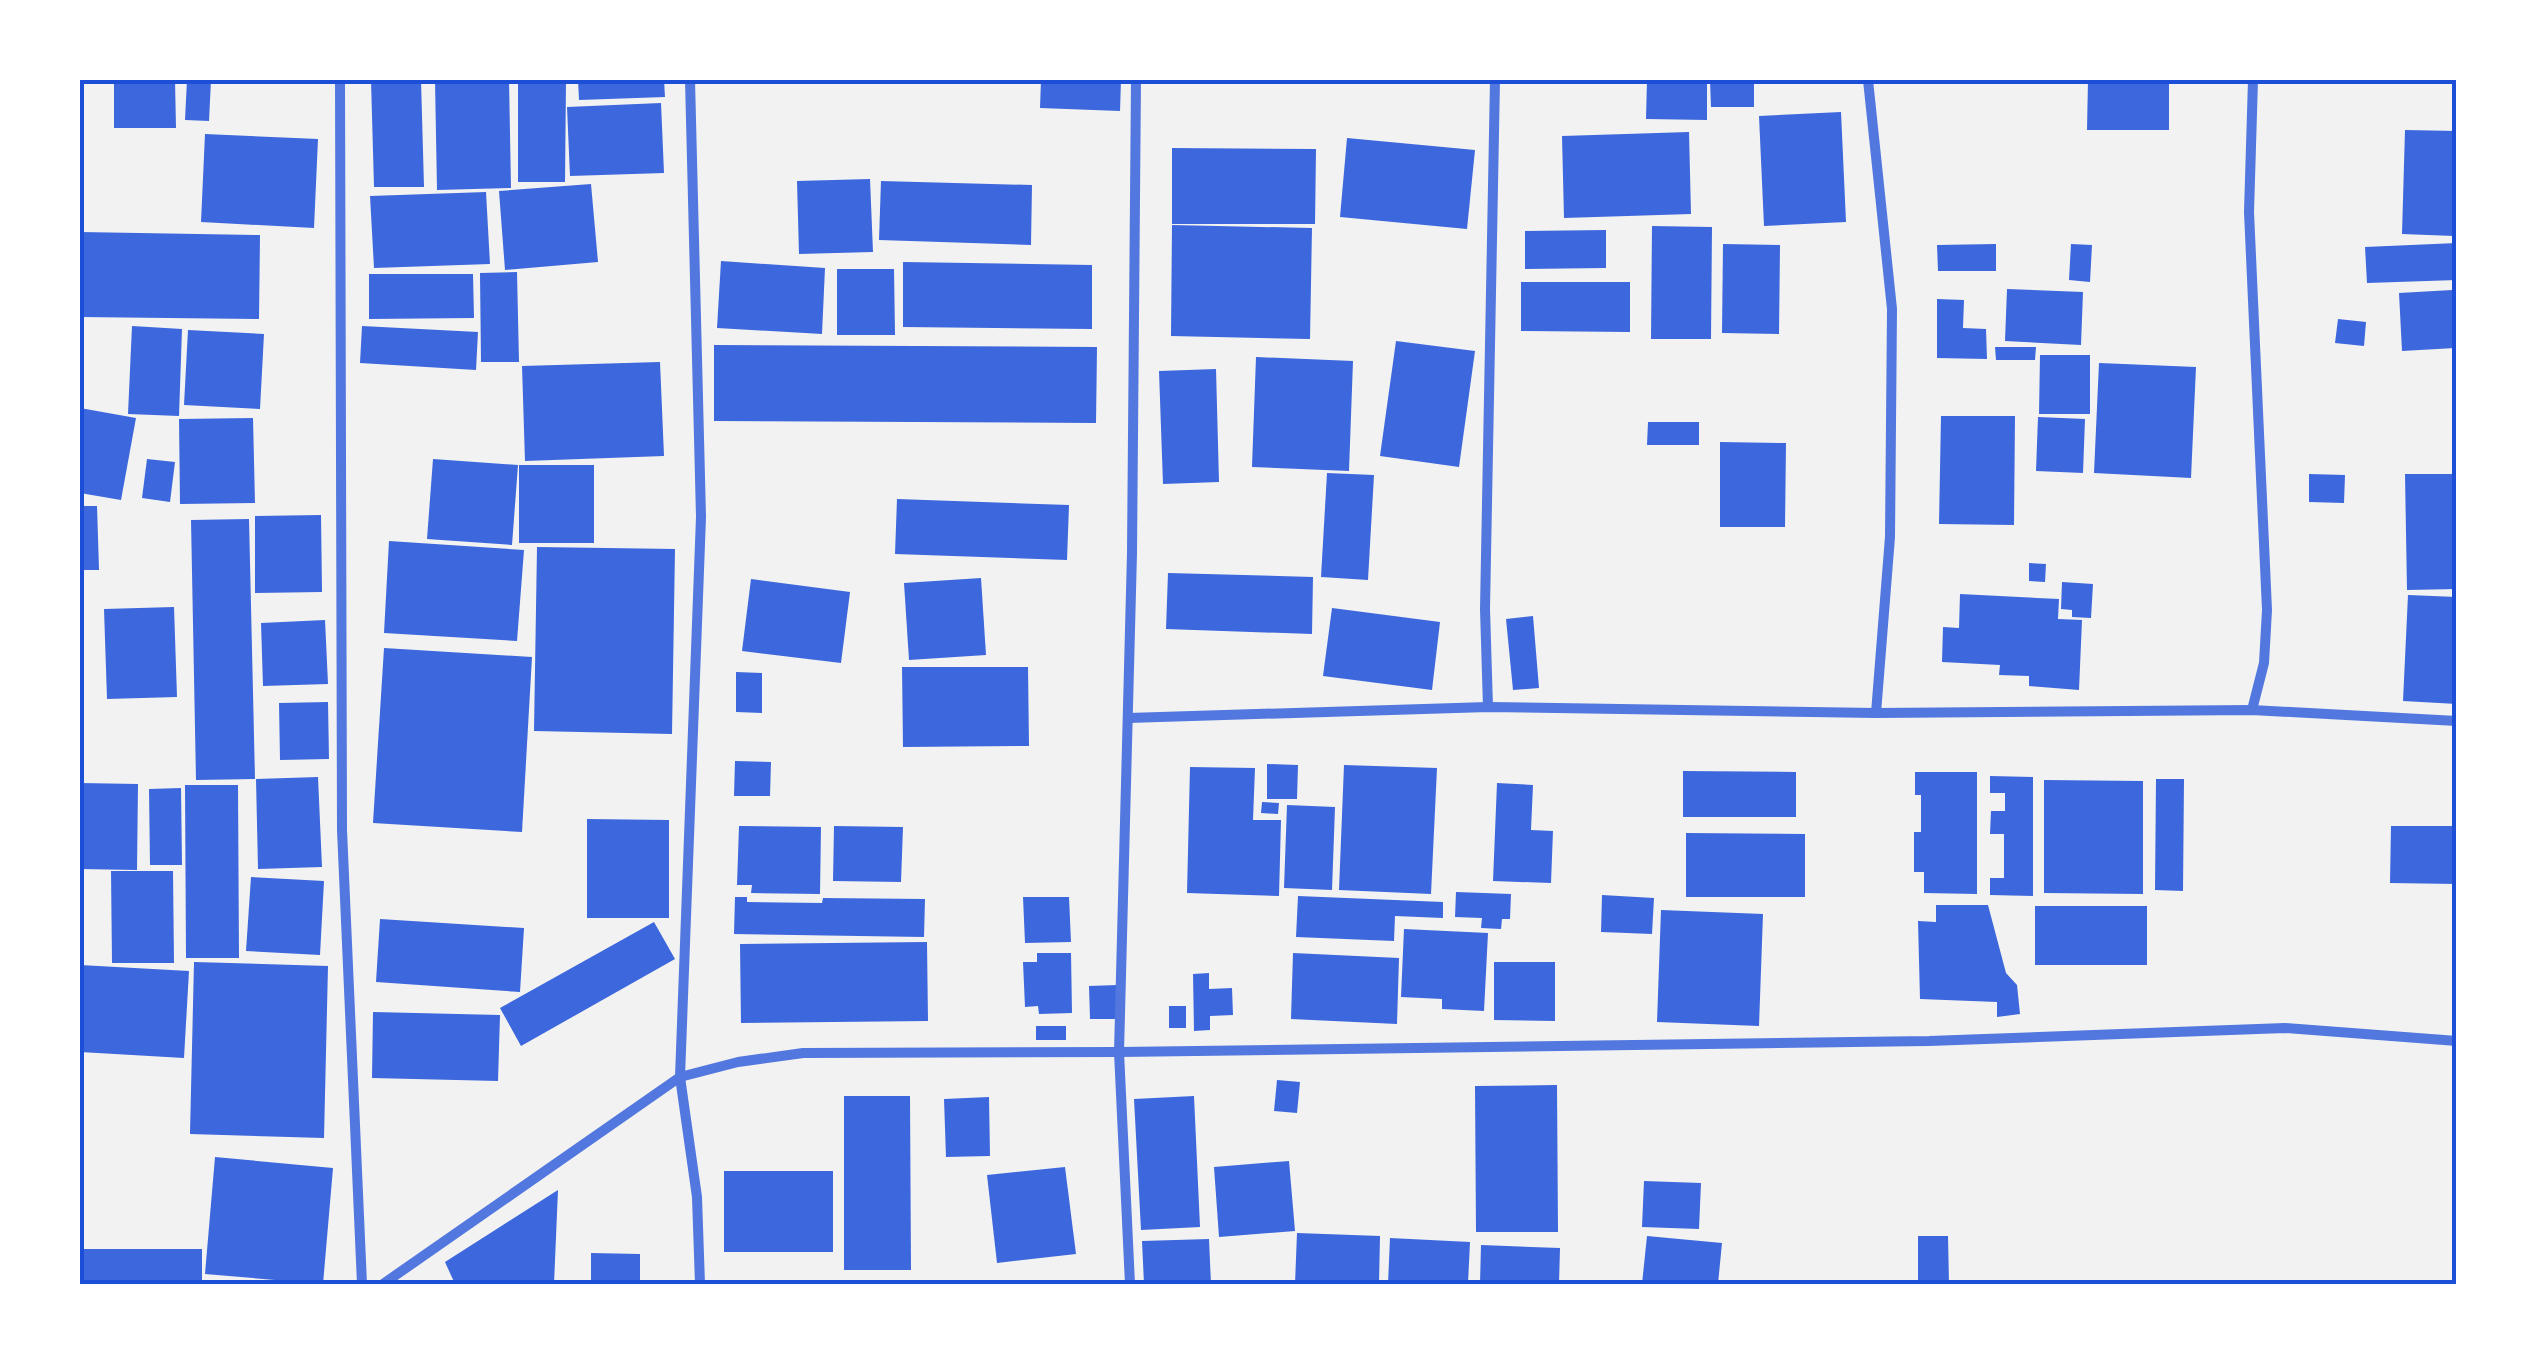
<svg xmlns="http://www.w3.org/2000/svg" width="2537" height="1364" font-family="'IBM Plex Sans',sans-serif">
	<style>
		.building { fill: #3d67dc }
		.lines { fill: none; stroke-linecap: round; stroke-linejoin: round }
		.minor { stroke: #5277de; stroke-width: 10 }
		.neatline { fill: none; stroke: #1d4ed8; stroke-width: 4 }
	</style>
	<rect width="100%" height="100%" fill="#f2f2f2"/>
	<g class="building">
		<path d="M114,80H175L176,128H114Z"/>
		<path d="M187,80H211L209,121L185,120Z"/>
		<path d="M371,80H421L424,187H374Z"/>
		<path d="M435,80H509L511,188L437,190Z"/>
		<path d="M518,80H566L565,182H518Z"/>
		<path d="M578,80H664L665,97L579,100Z"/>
		<path d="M1041,80H1121L1120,111L1040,108Z"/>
		<path d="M1647,80H1707V120L1646,119Z"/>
		<path d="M1710,80H1754V107H1711Z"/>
		<path d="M2088,80H2169V130H2087Z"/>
		<path d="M661,103L664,173L570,176L567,107Z"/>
		<path d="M1841,112L1846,222L1764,226L1759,116Z"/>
		<path d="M2405,130L2457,131L2454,236L2402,234Z"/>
		<path d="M1689,132L1691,214L1564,218L1562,136Z"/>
		<path d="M205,134L318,139L314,228L201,222Z"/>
		<path d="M1347,138L1475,150L1467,229L1340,217Z"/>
		<path d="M1172,148L1316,149L1315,224H1172Z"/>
		<path d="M870,179L873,252L799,254L797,181Z"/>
		<path d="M881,181L1032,185L1031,245L879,240Z"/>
		<path d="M591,184L598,262L505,270L499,191Z"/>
		<path d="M486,192L490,264L374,268L370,196Z"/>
		<path d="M1172,225L1312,228L1310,339L1171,336Z"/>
		<path d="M1652,226L1712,227L1711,339H1651Z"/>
		<path d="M1606,230V268L1525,269V231Z"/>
		<path d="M80,232L260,235L259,319L80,317Z"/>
		<path d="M2457,243V280L2367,283L2365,247Z"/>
		<path d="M1723,244L1780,245L1779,334L1722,333Z"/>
		<path d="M1996,244V271H1938L1937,245Z"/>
		<path d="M2071,244L2092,245L2090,282L2069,280Z"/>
		<path d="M721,261L825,268L822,334L717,328Z"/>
		<path d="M903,262L1092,265V329L903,327Z"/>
		<path d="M837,269H894L895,335H837Z"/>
		<path d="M517,272L519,362H481L480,273Z"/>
		<path d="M369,274H473L474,318L369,319Z"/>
		<path d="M1521,282H1630V332L1521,331Z"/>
		<path d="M2007,289L2083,292L2081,345L2005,341Z"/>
		<path d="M2452,290L2455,348L2402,351L2399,293Z"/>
		<path d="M1937,299L1964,300L1963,328L1986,329L1987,359L1937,358Z"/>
		<path d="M2338,319L2366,322L2364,346L2335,343Z"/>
		<path d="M132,326L182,329L179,416L128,414Z"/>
		<path d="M362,326L478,332L476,370L360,363Z"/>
		<path d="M188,330L264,334L260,409L184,405Z"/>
		<path d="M1396,341L1475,351L1459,467L1380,456Z"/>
		<path d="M714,345L1097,347L1096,423L714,421Z"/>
		<path d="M1995,347H2036L2035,360H1996Z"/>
		<path d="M2040,355H2090V414H2039Z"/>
		<path d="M1256,357L1353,361L1349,471L1252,467Z"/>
		<path d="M660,362L664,456L525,461L522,366Z"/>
		<path d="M2099,363L2196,367L2191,478L2094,473Z"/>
		<path d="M1216,369L1219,482L1163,484L1159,371Z"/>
		<path d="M80,408L136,418L121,500L80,493Z"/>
		<path d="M1941,416H2015L2014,525L1939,524Z"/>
		<path d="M2038,417L2085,419L2083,473L2036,471Z"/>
		<path d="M253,418L255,503L180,504L179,419Z"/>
		<path d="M1648,422H1699V445H1647Z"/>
		<path d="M1720,442L1786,443L1785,527H1720Z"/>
		<path d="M147,459L175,462L170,502L142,498Z"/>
		<path d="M433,459L518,465L512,545L427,539Z"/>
		<rect x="519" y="465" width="75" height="78"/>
		<path d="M1327,473L1374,475L1368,580L1321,577Z"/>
		<path d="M2309,474L2345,475L2344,503L2309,502Z"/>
		<path d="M2405,474H2457V589L2407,590Z"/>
		<path d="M897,499L1069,505L1067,560L895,554Z"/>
		<path d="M80,506H97L99,570H80Z"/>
		<path d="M321,515L322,592L255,593V516Z"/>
		<path d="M249,519L255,779L196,780L191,520Z"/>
		<path d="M389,541L524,550L517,641L384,633Z"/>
		<path d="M537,547L675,549L672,734L534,731Z"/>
		<path d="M2029,563L2046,564L2045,582L2029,581Z"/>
		<path d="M1168,573L1313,577L1312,634L1166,629Z"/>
		<path d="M981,578L986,655L909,660L904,583Z"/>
		<path d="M751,579L850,592L841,663L742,651Z"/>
		<path d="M2062,582L2093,584L2091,618L2072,617V610L2061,609Z"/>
		<path d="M1960,594L2059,599L2058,619L2082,620L2079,690L2029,686V676L1999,675L2000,665L1942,662L1943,627L1959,628Z"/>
		<path d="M2408,595L2457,597V704L2403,701Z"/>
		<path d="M174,607L177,697L107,699L104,609Z"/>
		<path d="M1332,608L1440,622L1432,690L1323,676Z"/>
		<path d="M1533,616L1539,688L1513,690L1506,619Z"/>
		<path d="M325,620L328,684L263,686L261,623Z"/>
		<path d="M384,648L532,657L522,832L373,823Z"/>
		<path d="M902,667H1028L1029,746L903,747Z"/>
		<path d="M736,672L762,673V713L736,712Z"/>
		<path d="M328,702L329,759L280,760L279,703Z"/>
		<path d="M735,761L771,762L770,796H734Z"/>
		<path d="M1267,764L1298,765L1297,799H1267Z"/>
		<path d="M1344,765L1437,768L1431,894L1339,890Z"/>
		<path d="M1190,767L1255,768L1253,820H1281L1279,896L1187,893Z"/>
		<path d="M1683,771L1796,772V817H1683Z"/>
		<path d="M1915,772H1977V894L1924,893V872H1914V832H1921V795H1915Z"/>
		<path d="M1990,776L2033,777V896L1990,895V878H2004V834H1990L1991,811H2005V793H1990Z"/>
		<path d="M318,777L322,867L258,869L256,779Z"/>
		<path d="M2156,779H2184L2183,891L2155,890Z"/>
		<path d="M2044,780L2143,781V894L2044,893Z"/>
		<path d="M80,783L138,784L137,870L80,869Z"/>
		<path d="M1497,783L1533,785L1531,830L1553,831L1551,883L1493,881Z"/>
		<path d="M185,785H238L239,958H186Z"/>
		<path d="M181,788L182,865H150L149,789Z"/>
		<path d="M1262,802L1279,803L1278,814L1261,813Z"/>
		<path d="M1287,805L1335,807L1332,890L1284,888Z"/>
		<path d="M587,819L669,820V918H587Z"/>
		<path d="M739,826L821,827L820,894L751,893L752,885H737Z"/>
		<path d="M834,826L903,827L901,882L833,881Z"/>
		<path d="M2391,826H2457V884L2390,883Z"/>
		<path d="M1686,833L1805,834V897H1686Z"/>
		<path d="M111,871H173L174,963H112Z"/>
		<path d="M251,877L324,881L320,955L246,951Z"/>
		<path d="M1456,892L1511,894L1510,919H1502L1501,929L1481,928L1482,918L1455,917Z"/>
		<path d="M1602,895L1654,898L1652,934L1601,932Z"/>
		<path d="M1298,896L1443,902V918L1395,916L1394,941L1296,937Z"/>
		<path d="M735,897H747V902L822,903L823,898L925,899L924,937L734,934Z"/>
		<path d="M1023,897H1069L1071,942L1025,943Z"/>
		<path d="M1936,905H1988L2006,973L2017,985L2020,1014L1997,1017V1002L1920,999L1918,921L1936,922Z"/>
		<rect x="2035" y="906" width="112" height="59"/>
		<path d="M1661,910L1763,914L1759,1026L1657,1022Z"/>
		<path d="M380,919L524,928L520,992L376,982Z"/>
		<path d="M654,922L675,959L521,1046L500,1008Z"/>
		<path d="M1404,929L1488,933L1484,1011L1442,1009V999L1401,997Z"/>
		<path d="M927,942L928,1021L741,1023L740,944Z"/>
		<path d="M1037,953H1071L1072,1013L1039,1014L1038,1006L1025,1007L1023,962H1037Z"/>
		<path d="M1293,953L1399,958L1397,1024L1291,1019Z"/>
		<path d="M194,962L328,966L324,1138L190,1134Z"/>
		<path d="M1494,962H1555V1021L1494,1020Z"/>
		<path d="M80,965L189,971L184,1058L80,1052Z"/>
		<path d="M1209,973V989L1232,988L1233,1015L1210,1016V1030L1194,1031L1193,974Z"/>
		<path d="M1117,985L1118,1019H1090L1089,986Z"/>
		<rect x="1169" y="1006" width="17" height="22"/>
		<path d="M373,1012L500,1015L498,1081L372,1078Z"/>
		<rect x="1036" y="1026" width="30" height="14"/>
		<path d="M1277,1080L1300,1082L1297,1113L1274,1111Z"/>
		<path d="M1557,1085L1558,1232H1476L1475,1086Z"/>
		<path d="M844,1096H910L911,1270H844Z"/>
		<path d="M1194,1096L1200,1227L1141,1230L1134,1099Z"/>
		<path d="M989,1097L990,1156L946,1157L944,1099Z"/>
		<path d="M215,1157L333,1168L323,1284L205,1274Z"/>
		<path d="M1289,1161L1295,1231L1219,1237L1214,1167Z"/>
		<path d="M1065,1167L1076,1254L997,1263L987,1175Z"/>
		<rect x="724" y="1171" width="109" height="81"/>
		<path d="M1644,1181L1701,1183L1699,1229L1642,1227Z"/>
		<path d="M558,1190L554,1284H455L445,1262Z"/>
		<path d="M1297,1233L1380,1236L1379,1284H1295Z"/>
		<path d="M1647,1236L1722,1243L1718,1284H1642Z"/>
		<path d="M1918,1236H1948L1949,1284H1918Z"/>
		<path d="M1390,1238L1470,1242L1468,1284H1388Z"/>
		<path d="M1209,1239L1211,1284H1144L1142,1241Z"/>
		<path d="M1481,1245L1560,1248L1559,1284H1480Z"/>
		<rect x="80" y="1249" width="122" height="35"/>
		<path d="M591,1253L640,1254V1284H591Z"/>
	</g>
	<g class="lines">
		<g class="minor">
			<path d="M340,80L342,830L362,1284"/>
			<path d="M690,80L701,517L680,1077L697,1197L700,1284"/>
			<path d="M1868,80L1892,309L1890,537L1876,713"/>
			<path d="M1488,707L1485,609L1495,80"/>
			<path d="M2252,710L2264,663L2267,610L2249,212L2253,80"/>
			<path d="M1128,718L1488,707L1876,713L2252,710L2457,721"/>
			<path d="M383,1284L680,1077L738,1062L803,1053L1119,1052L1929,1041L2285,1028L2457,1041"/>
			<path d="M1130,1284L1119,1052L1132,553L1136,80"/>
		</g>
	</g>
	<rect width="2537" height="1364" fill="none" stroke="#ffffff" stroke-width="165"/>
	<rect x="82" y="82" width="2372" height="1200" class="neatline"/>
</svg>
